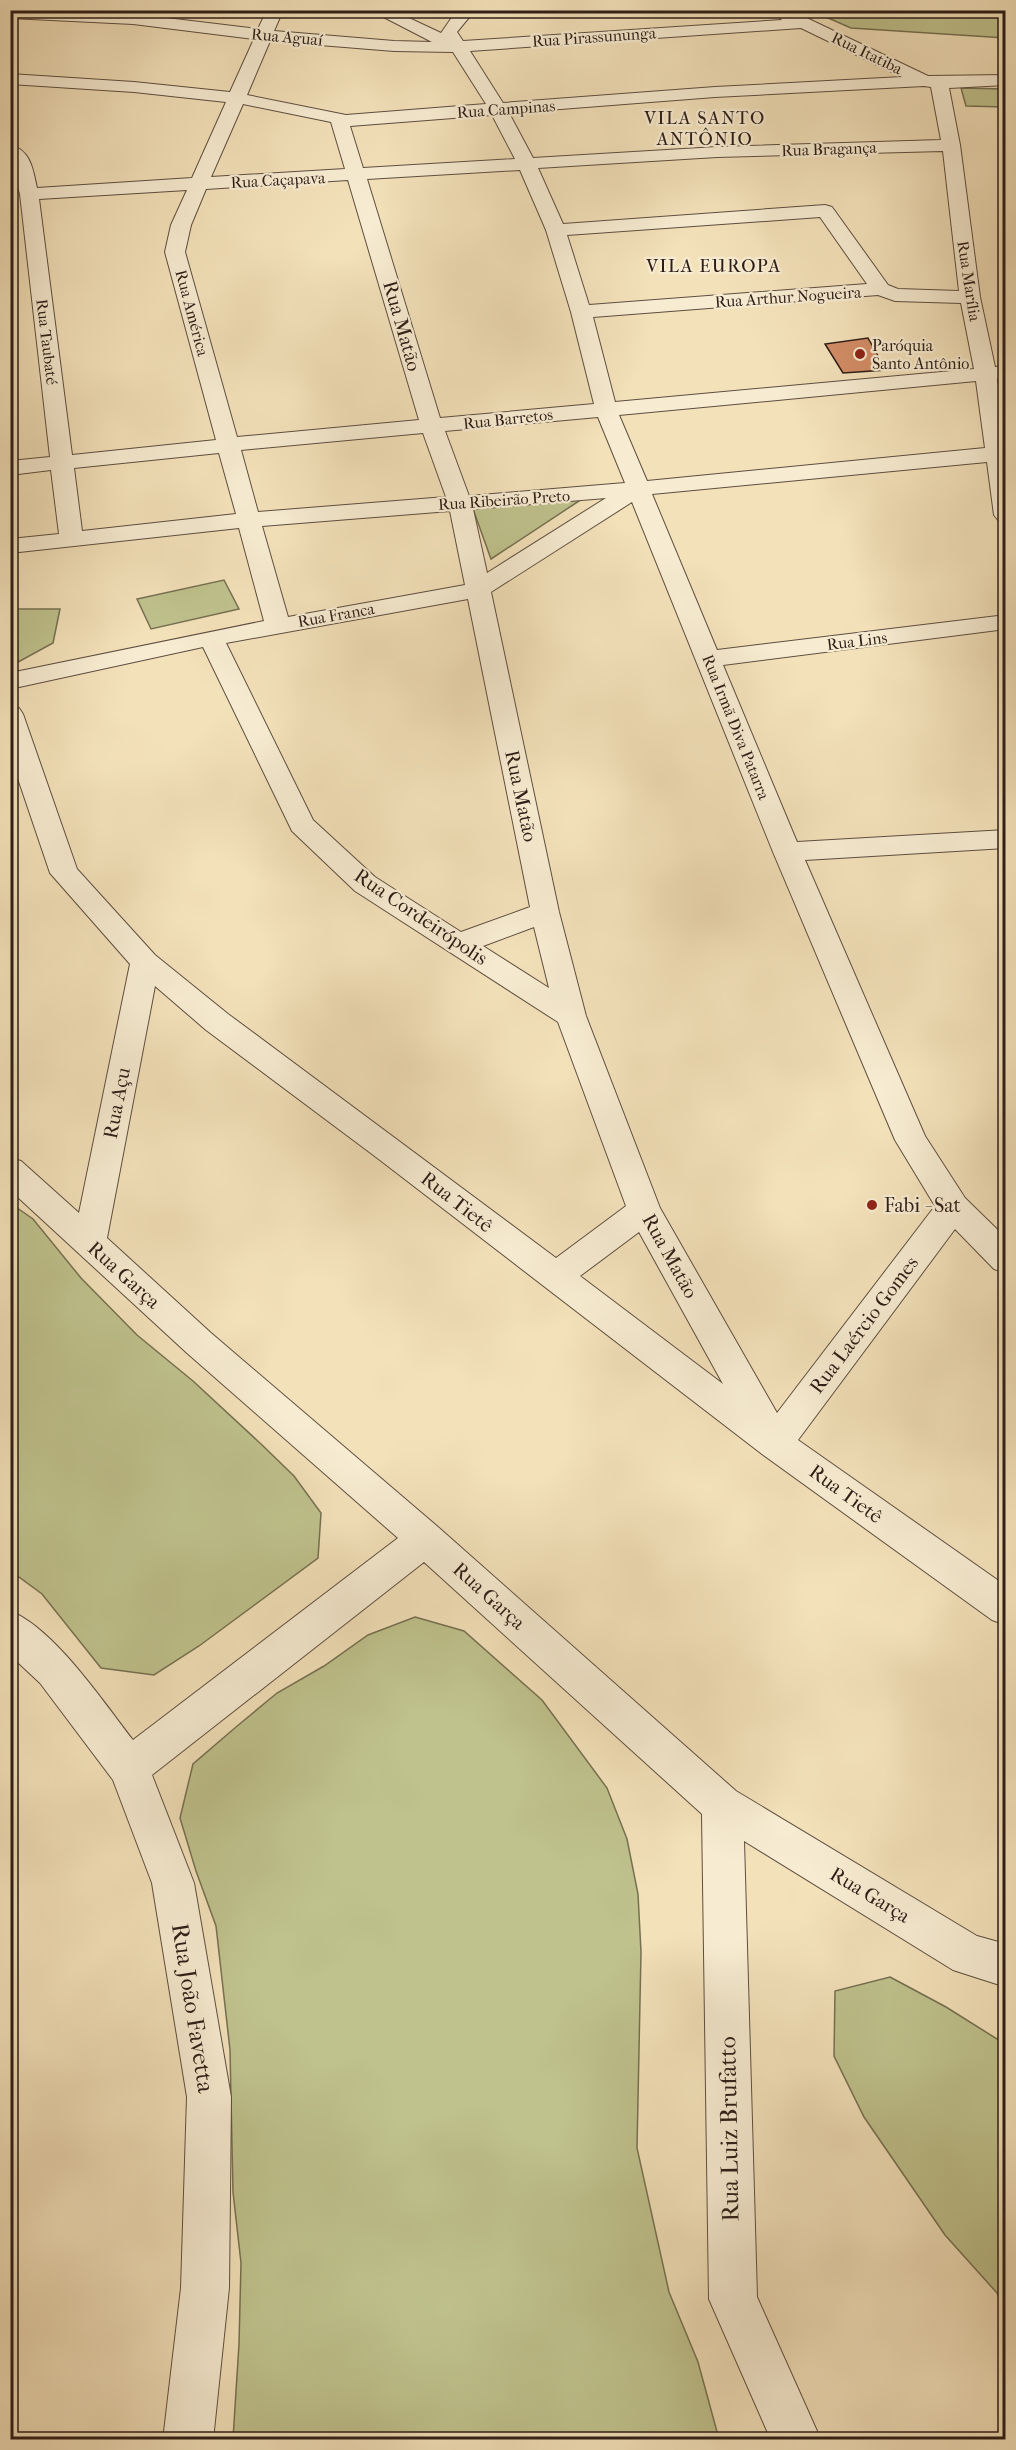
<svg xmlns="http://www.w3.org/2000/svg" width="1016" height="2450" font-family="'IM FELL French Canon',serif">
	<style>
		.green { fill: #bfc28d; stroke: #767052; stroke-width: 1.5 }
		.building { fill: #d28d66; stroke: #2d1d17; stroke-width: 1.5 }
		.lines { fill: none; stroke-linecap: round; stroke-linejoin: round }
		.minor-casing { stroke: #5e4e40; stroke-width: 2 }
		.minor { fill: #f7ecd2; fill-rule: evenodd }
		.poi-dot { fill: #8f2418; stroke: #f7ecd2; stroke-width: 2 }
		.labels { text-anchor: middle; dominant-baseline: central; stroke-width: 4.5; stroke-linejoin: round; paint-order: stroke }
		.far-street-label { font-size: 16px; fill: #2d1d17; stroke: #f7ecd2 }
		.far-poi-label { font-size: 16px; fill: #2d1d17; stroke: #f7ecd2; text-anchor: start }
		.far-neighbourhood-label { font-size: 18px; letter-spacing: 1.5px; fill: #2d1d17; stroke: #f7ecd2 }
		.street-label { font-size: 20px; fill: #2d1d17; stroke: #f7ecd2 }
		.poi-label { font-size: 20px; fill: #2d1d17; stroke: #f7ecd2; text-anchor: start }
		.near-street-label { font-size: 24px; fill: #2d1d17; stroke: #f7ecd2 }
	</style>
	<rect width="100%" height="100%" fill="#f3e1ba"/>
	<filter id="stains"><feTurbulence type="fractalNoise" baseFrequency=".00333" numOctaves="4"/><feColorMatrix values="0 0 0 0 .2 0 0 0 0 .09 0 0 0 0 .02 0 0 0 .5 -.17"/></filter>
	<radialGradient id="worn" r=".72"><stop offset=".6" stop-color="#630" stop-opacity="0"/><stop offset="1" stop-color="#630" stop-opacity=".3"/></radialGradient>
	<g class="green">
		<path d="M969,11L1005,13V38L851,28L812,11Z"/>
		<path d="M961,88L1005,89V107L966,106Z"/>
		<path d="M582,499L491,559L473,509Z"/>
		<path d="M224,580L239,609L151,629L137,599Z"/>
		<path d="M11,609H60L53,643L11,666Z"/>
		<path d="M10,1203L33,1219L81,1278L137,1335L193,1381L261,1444L294,1476L321,1513L318,1558L199,1646L154,1675L101,1668L42,1594L11,1571Z"/>
		<path d="M415,1617L464,1631L542,1700L607,1788L627,1839L638,1894L641,1952L637,2148L669,2292L698,2362L719,2439H233L239,2344L241,2263L233,2192L230,2050L216,1926L196,1871L180,1818L193,1764L236,1727L277,1693L324,1666L368,1635Z"/>
		<path d="M890,1977L946,2007L1005,2044V2311L997,2293L945,2235L864,2117L834,2056L835,1991Z"/>
	</g>
	<path class="building" d="M868,338L886,370L843,373L825,344Z"/>
	<g class="lines">
		<g class="minor-casing">
			<path id="minor" d="M10,10L133,14L258,29L267,10H283L274,31L394,41L432,42L370,10H392L441,33L457,10H475L457,32L463,41L782,20L776,14L778,11L790,10L928,76L1006,75V85L949,88L960,145L980,297L995,367L1006,366V378L997,379L1006,433V522L998,520L994,515L987,462L652,494L717,650L1006,615V629L723,665L797,842L1006,830V848L805,860L925,1136L965,1198L1006,1238V1273L994,1269L955,1229L798,1440L1006,1586V1625L992,1620L762,1454L376,1157L206,1030L155,986L107,1238L211,1333L438,1527L736,1791L977,1936L1006,1944V1987L953,1970L744,1841L757,2297L821,2440H771L709,2299L702,1814L424,1562L152,1775L194,1883L231,2097L229,2288L213,2440H163L181,2288L187,2097L152,1883L113,1780L40,1683L10,1655V1611C54,1628 104,1703 133,1740L398,1538L187,1353L10,1190V1158L21,1161L79,1213L130,964L50,873L10,755V706L19,708L23,714L77,869L155,955L228,1014L556,1258L626,1206L558,1022L355,891L292,831L203,647L10,689V673L264,621L239,528L10,553V539L59,534L51,470L10,475V461L50,457L20,194L10,160V145C31,150 33,170 37,188L192,178L226,102L134,92L10,84V74L134,82L230,92L254,39L133,24L10,18ZM801,28L902,77L715,87L503,103L470,51ZM270,41L394,51L453,52L486,104L346,115L247,95ZM924,86L931,87L941,140L717,147L533,158L509,113L715,97ZM243,104L331,122L345,169L211,177ZM492,115L515,159L363,168L350,126ZM943,151L959,291L898,289L888,285L832,207L825,205L563,224L538,168L717,157ZM520,170L546,230L571,312L594,404L440,418L367,179ZM348,180L419,420L237,437L185,252L191,225L206,189ZM187,190L171,225L165,252L216,440L72,455L39,199ZM820,217L867,284L589,305L567,235ZM878,295L895,301L961,303L974,369L615,402L593,317ZM976,381L985,448L647,481L619,415ZM598,417L625,483L469,496L445,431ZM423,433L446,497L258,512L241,450ZM219,453L236,514L82,531L74,468ZM606,498L487,573L473,509ZM632,502L773,852L895,1140L935,1206L777,1413L660,1208L586,1016L559,912L491,592ZM450,511L465,585L288,617L262,526ZM468,599L530,907L461,932L375,877L313,820L226,643ZM534,927L549,988L483,946ZM639,1232L723,1384L580,1276Z"/>
		</g>
		<use href="#minor" class="minor"/>
	</g>
	<g class="poi-dot">
		<circle cx="860" cy="354" r="6"/>
		<circle cx="872" cy="1205" r="6"/>
	</g>
	<g class="labels">
		<g class="far-street-label">
			<text transform="translate(287 37) rotate(5)">Rua Aguaí</text>
			<text transform="translate(594 37) rotate(-4)">Rua Pirassununga</text>
			<text transform="translate(867 53) rotate(26)">Rua Itatiba</text>
			<text transform="translate(506 109) rotate(-4)">Rua Campinas</text>
			<text transform="translate(829 149) rotate(-2)">Rua Bragança</text>
			<text transform="translate(278 180) rotate(-3)">Rua Caçapava</text>
			<text transform="translate(969 281) rotate(81)">Rua Marília</text>
			<text transform="translate(788 297) rotate(-4)">Rua Arthur Nogueira</text>
			<text transform="translate(192 313) rotate(75)">Rua América</text>
			<text transform="translate(47 342) rotate(83)">Rua Taubaté</text>
			<text transform="translate(508 419) rotate(-6)">Rua Barretos</text>
			<text transform="translate(504 500) rotate(-4)">Rua Ribeirão Preto</text>
			<text transform="translate(336 615) rotate(-10)">Rua Franca</text>
			<text transform="translate(857 641) rotate(-7)">Rua Lins</text>
			<text transform="translate(736 727) rotate(68)">Rua Irmã Diva Patarra</text>
		</g>
		<g class="far-poi-label">
			<text x="872" y="345">Paróquia<tspan x="872" dy="18">Santo Antônio</tspan></text>
		</g>
		<g class="far-neighbourhood-label">
			<text x="705" y="118">VILA SANTO<tspan x="705" dy="21">ANTÔNIO</tspan></text>
			<text x="714" y="266">VILA EUROPA</text>
		</g>
		<g class="street-label">
			<text transform="translate(402 326) rotate(74)">Rua Matão</text>
			<text transform="translate(521 796) rotate(78)">Rua Matão</text>
			<text transform="translate(421 917) rotate(34)">Rua Cordeirópolis</text>
			<text transform="translate(117 1103) rotate(-79)">Rua Açu</text>
			<text transform="translate(457 1202) rotate(38)">Rua Tietê</text>
			<text transform="translate(670 1256) rotate(61)">Rua Matão</text>
			<text transform="translate(124 1275) rotate(42)">Rua Garça</text>
			<text transform="translate(864 1325) rotate(-53)">Rua Laércio Gomes</text>
			<text transform="translate(846 1494) rotate(36)">Rua Tietê</text>
			<text transform="translate(489 1596) rotate(42)">Rua Garça</text>
			<text transform="translate(870 1895) rotate(31)">Rua Garça</text>
		</g>
		<g class="poi-label">
			<text x="884" y="1205">Fabi - Sat</text>
		</g>
		<g class="near-street-label">
			<text transform="translate(193 2008) rotate(81)">Rua João Favetta</text>
			<text transform="translate(729 2129) rotate(-91)">Rua Luiz Brufatto</text>
		</g>
	</g>
	<rect width="1016" height="2450" fill="none" stroke="#f3e1ba" stroke-width="36"/>
	<rect x="12" y="12" width="992" height="2426" fill="none" stroke="#2d1d17" stroke-width="3"/>
	<rect x="18" y="18" width="980" height="2414" fill="none" stroke="#2d1d17" stroke-width="1.5"/>
	<rect width="100%" height="100%" filter="url(#stains)"/>
	<rect width="100%" height="100%" fill="url(#worn)"/>
</svg>
